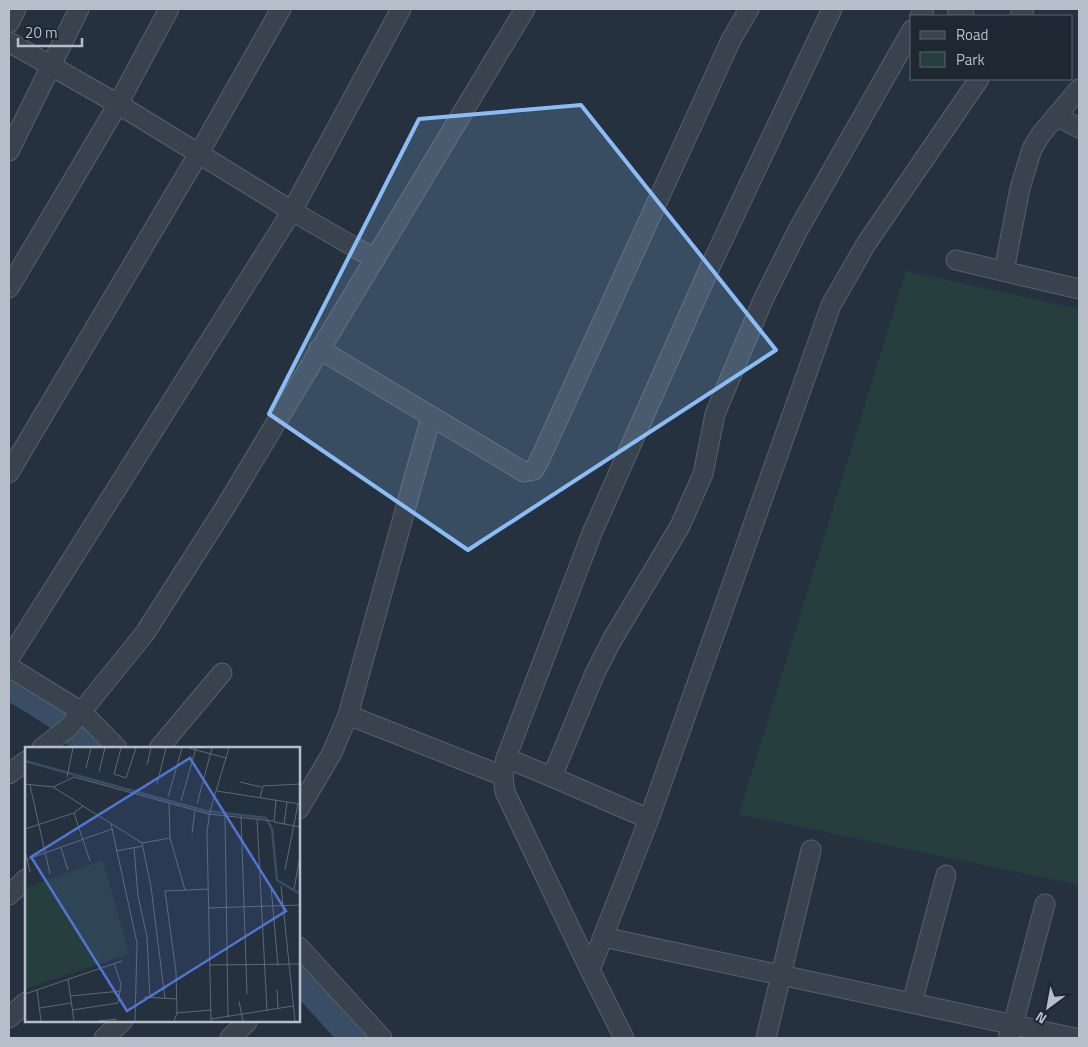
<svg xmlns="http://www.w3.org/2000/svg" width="1088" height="1047" font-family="'Titillium Web',sans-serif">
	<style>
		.green { fill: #273e3f }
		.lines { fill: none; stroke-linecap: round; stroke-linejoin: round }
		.river { stroke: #394e65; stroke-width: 39 }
		.minor-casing { stroke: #57616c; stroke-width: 21 }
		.minor { stroke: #39434e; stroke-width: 19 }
		.marked { fill: #8cbcf6; fill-opacity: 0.2; stroke: #8cbcf6; stroke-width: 4; stroke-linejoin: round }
		.inset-river { fill: none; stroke: #394e65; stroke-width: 2.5 }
		.inset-road { fill: none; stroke: #5f6976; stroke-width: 1 }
		.view { fill: #5275d3; fill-opacity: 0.15; stroke: #5275d3; stroke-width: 2.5 }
		.inset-edge { fill: none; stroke: #b5bec9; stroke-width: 2.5 }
	</style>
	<rect width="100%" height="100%" fill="#25313e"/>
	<path class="green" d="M906,271L1079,309V885L739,814Z"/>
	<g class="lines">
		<g class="river">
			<path d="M9,679L59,710L88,737L98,748"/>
			<path d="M299,970L361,1038"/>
		</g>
		<g class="minor-casing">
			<g id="minor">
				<path d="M957,9L964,14"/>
				<path d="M920,16L924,9"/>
				<path d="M1020,16L1024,9"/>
				<path d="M9,23L16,9"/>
				<path d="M9,42L118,104L292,211L375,259"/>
				<path d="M1056,116L1079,128"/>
				<path d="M9,151L79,9"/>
				<path d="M956,260L1079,289"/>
				<path d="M1004,271L1020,188L1032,149L1041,134L1079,89"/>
				<path d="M9,288L118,104L169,9"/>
				<path d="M319,349L524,472L534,470L539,461L731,40L749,9"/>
				<path d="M9,473L199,153L281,9"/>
				<path d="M9,659L292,211L401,9"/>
				<path d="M9,667L82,712L117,748"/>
				<path d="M348,715L503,776"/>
				<path d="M42,748L69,727L145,633L226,506L525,9"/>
				<path d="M159,748L222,673"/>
				<path d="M506,758L552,777L649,819"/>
				<path d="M9,774L26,761"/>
				<path d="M552,777L595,673L612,640L680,526L703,474L715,414L763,300L798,230L912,30"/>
				<path d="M299,809L332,753L348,715L431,417"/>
				<path d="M9,895L26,879"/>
				<path d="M603,937L1075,1038"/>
				<path d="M299,947L382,1038"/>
				<path d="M590,970L649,819L831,305L866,244L979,79"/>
				<path d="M912,1003L946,875"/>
				<path d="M9,1018L26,1002"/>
				<path d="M104,1038L123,1021"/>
				<path d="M230,1038L247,1022"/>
				<path d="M624,1038L590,970L505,792L503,776L506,758L592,533L710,267L832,9"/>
				<path d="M766,1038L811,850"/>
				<path d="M1008,1038L1013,1025L1045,904"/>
			</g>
		</g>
		<use href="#minor" class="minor"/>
	</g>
	<path class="marked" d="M581,105L776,350L468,550L269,414L419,119Z"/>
	<g transform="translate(25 747)">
		<rect width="275" height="275" fill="#25313e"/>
		<path d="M78,113L104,207L0,242V141Z" fill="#273e3f"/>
		<path class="inset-river" d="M0,14L181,64L241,71L247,82L252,133L275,147"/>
		<path class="inset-road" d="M96,1L89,27L101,31L111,1M164,1L201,11M122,18L126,1M61,21L66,1M74,25L80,1M42,30L48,1M215,35L236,40M0,37L28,40L49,30L184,67L248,74M132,37L141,1M5,38L25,127M28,40L117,96L126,140L140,252M192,44L275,57M143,50L157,1M235,51L238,39L275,37M251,53L249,75L275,80M156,54L171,1M144,56L145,91L160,143M172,57L187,1M49,66L65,114M200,67L203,270M216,69L222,247M232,72L242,264M86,77L112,196L110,274M259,77L262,55M0,82L49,66L58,59M167,86L170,64M117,96L145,91M36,101L43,123M109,101L113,149L122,190L125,251M0,103L5,125M91,104L118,99M0,113L87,82M260,123L273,57M246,139L253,219M256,139L270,274M269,142L275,109M183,161L275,158M184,218L275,217M43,232L49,274M12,243L16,274M252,243L253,262M0,247L97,214M45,249L96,244M119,250L151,252M214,254L218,274M15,261L46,256M47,263L93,256L96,237L89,216M152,266L186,263M186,272L268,259M73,274L92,272M149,274L152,266L151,225L140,144L183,142M186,274L182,85L185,64L204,1"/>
		<path class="view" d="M165,11L261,164L102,264L6,110Z"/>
		<rect width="275" height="275" class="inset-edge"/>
	</g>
	<rect width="1088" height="1047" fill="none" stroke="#b5bec9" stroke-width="20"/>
	<rect x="910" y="15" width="162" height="65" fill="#1e2833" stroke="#5a646f"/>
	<rect x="920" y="31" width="25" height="8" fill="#39434e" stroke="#5a646f"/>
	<text x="956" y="40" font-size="15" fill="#b5bec9">Road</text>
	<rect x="920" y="52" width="25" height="15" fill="#273e3f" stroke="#5a646f"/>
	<text x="956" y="65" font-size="15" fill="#b5bec9">Park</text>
	<g transform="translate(1048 1007) rotate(212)" stroke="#1e2833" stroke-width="4" paint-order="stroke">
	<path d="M0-4L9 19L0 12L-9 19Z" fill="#b5bec9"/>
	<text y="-8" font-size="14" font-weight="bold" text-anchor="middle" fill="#b5bec9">N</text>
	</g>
	<path d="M18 38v8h64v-8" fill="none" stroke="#b5bec9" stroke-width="2.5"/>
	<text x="25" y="38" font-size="15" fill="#b5bec9" stroke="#1e2833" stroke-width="4" paint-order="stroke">20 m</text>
</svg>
